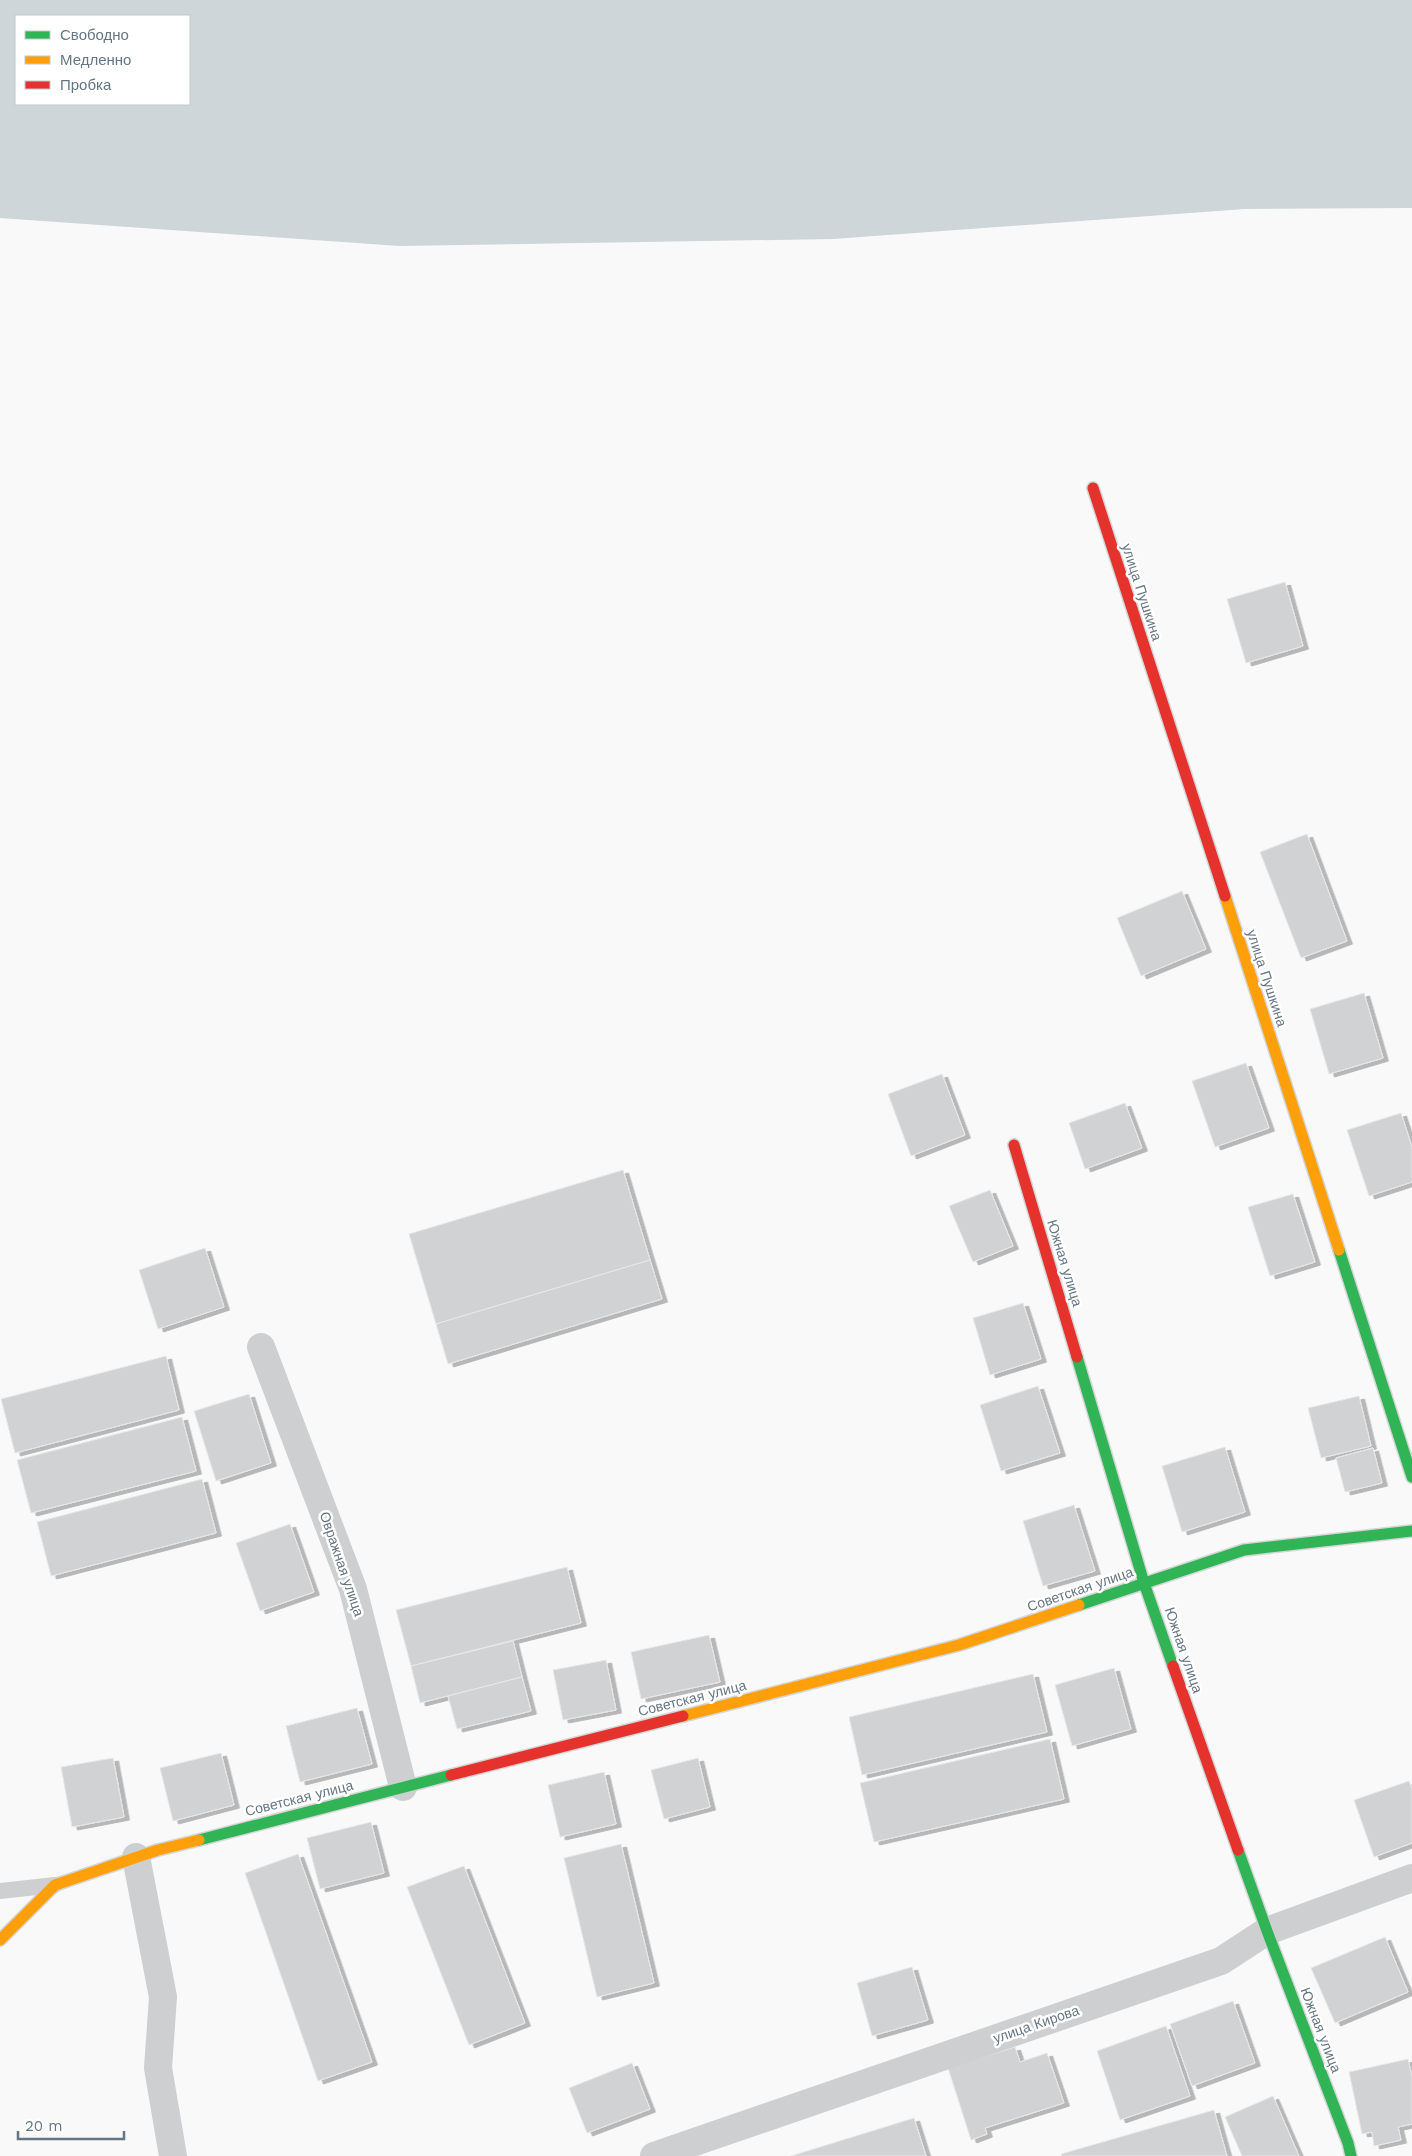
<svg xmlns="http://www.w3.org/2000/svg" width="1412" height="2156" font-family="'Work Sans',sans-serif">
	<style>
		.water { fill: #ced6d9; fill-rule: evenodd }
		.building { fill: #d0d2d3; stroke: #e8e8e8; filter: url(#shadow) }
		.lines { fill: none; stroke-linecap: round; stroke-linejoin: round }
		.fast-casing { stroke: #d5d6d7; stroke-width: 14 }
		.slow-casing { stroke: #d5d6d7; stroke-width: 14 }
		.jam-casing { stroke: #d5d6d7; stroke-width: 14 }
		.lane { stroke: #cecfd0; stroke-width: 16 }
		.street { stroke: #cecfd0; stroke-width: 28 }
		.fast { stroke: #30b455; stroke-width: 11 }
		.slow { stroke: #ff9f0a; stroke-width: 11 }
		.jam { stroke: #e5322d; stroke-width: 11 }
		.labels { text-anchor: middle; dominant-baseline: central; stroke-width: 5; stroke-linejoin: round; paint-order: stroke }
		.street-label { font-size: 14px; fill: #657683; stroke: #fff }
	</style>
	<defs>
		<filter id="shadow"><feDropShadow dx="5.5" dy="3" stdDeviation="0" flood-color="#0004"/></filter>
	</defs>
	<rect width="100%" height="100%" fill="#f9f9f9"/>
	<path class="water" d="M0,0H1412V208L1245,209L833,239L399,246L0,218ZM16,16H189V104H16Z"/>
	<g class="building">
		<path d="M1285,582L1303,646L1246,663L1227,599Z"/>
		<path d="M1307,834L1347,941L1301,958L1260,852Z"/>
		<path d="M1182,891L1206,949L1141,976L1117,918Z"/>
		<path d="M1364,993L1383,1058L1329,1074L1310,1009Z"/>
		<path d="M1246,1063L1269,1128L1215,1147L1192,1081Z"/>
		<path d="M942,1074L965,1135L911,1156L888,1094Z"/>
		<path d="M1125,1103L1142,1148L1085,1169L1069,1123Z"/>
		<path d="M1401,1113L1412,1147V1182L1369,1196L1347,1130Z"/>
		<path d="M623,1170L650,1260L436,1324L409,1234Z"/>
		<path d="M990,1190L1013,1246L973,1262L949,1206Z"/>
		<path d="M1293,1194L1315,1262L1270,1276L1248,1207Z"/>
		<path d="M205,1248L224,1307L158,1329L139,1270Z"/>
		<path d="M650,1260L662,1299L448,1364L436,1324Z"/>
		<path d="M1023,1303L1041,1359L990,1375L973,1318Z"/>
		<path d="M166,1356L179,1410L15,1453L1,1399Z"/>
		<path d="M1038,1386L1060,1453L1001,1471L980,1405Z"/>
		<path d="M249,1394L271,1463L216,1481L194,1411Z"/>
		<path d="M1359,1396L1371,1446L1321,1458L1308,1408Z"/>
		<path d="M182,1417L196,1471L31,1513L17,1460Z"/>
		<path d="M1225,1447L1245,1512L1182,1532L1162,1466Z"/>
		<path d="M1373,1448L1382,1483L1345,1492L1336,1458Z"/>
		<path d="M202,1479L216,1533L51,1576L37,1522Z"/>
		<path d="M1074,1505L1095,1571L1043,1586L1023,1521Z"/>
		<path d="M290,1524L314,1592L260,1611L236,1543Z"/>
		<path d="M567,1567L581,1623L411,1666L396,1610Z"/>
		<path d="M709,1635L720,1682L641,1699L631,1652Z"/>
		<path d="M513,1641L522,1677L420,1703L411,1666Z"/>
		<path d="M606,1660L616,1710L563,1720L553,1670Z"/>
		<path d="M1114,1668L1131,1729L1072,1746L1055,1685Z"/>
		<path d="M1033,1674L1047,1732L862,1775L849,1717Z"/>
		<path d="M522,1677L531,1711L457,1729L448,1696Z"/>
		<path d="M357,1708L372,1764L300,1782L286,1726Z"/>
		<path d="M1050,1739L1064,1799L874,1842L860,1783Z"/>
		<path d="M221,1753L234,1805L173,1821L160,1768Z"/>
		<path d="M113,1758L124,1817L72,1827L61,1767Z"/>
		<path d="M698,1758L710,1807L664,1819L651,1770Z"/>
		<path d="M604,1772L616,1824L560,1837L548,1785Z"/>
		<path d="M1409,1781L1412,1789V1843L1374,1857L1354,1800Z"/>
		<path d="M371,1822L384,1873L320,1889L307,1838Z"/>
		<path d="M621,1844L654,1983L597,1997L564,1858Z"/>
		<path d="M298,1854L372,2062L318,2081L245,1873Z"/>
		<path d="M464,1866L525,2023L469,2045L407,1887Z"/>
		<path d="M1385,1937L1408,1992L1335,2023L1311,1968Z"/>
		<path d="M912,1967L928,2020L872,2036L857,1983Z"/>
		<path d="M1233,2001L1255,2063L1192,2086L1170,2024Z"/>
		<path d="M1166,2026L1190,2096L1120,2120L1097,2051Z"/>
		<path d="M1015,2047L1020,2062L1047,2053L1064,2103L985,2128L987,2134L971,2140L948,2068Z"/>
		<path d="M1408,2059L1412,2077V2124L1398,2127L1401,2140L1374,2146L1372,2132L1362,2134L1349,2072Z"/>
		<path d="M632,2063L650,2109L587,2133L569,2088Z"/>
		<path d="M1273,2096L1299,2156H1242L1225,2117Z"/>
		<path d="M1214,2110L1227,2156H1062L1061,2154Z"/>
		<path d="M914,2118L926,2156H791Z"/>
	</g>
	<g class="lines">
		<g class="fast-casing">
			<g id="fast">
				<path d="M1339,1250L1412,1477"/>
				<path d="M1077,1357L1144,1583L1173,1666"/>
				<path d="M1079,1605L1244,1550L1412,1531"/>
				<path d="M199,1840L451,1775"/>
				<path d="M1238,1850L1267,1931L1348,2143L1351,2156"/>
			</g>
		</g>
		<g class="slow-casing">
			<g id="slow">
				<path d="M1225,896L1339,1250"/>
				<path d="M683,1716L959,1645L1079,1605"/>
				<path d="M0,1940L55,1885L158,1850L199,1840"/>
			</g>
		</g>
		<g class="jam-casing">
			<g id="jam">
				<path d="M1093,488L1225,896"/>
				<path d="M1014,1145L1077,1357"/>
				<path d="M1173,1666L1238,1850"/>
				<path d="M451,1775L683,1716"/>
			</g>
		</g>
		<path class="lane" d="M0,1891L55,1885"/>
		<g class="street">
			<path d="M261,1347L353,1589L403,1787"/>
			<path d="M136,1857L163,1997L158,2068L173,2156"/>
			<path d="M654,2156L1221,1961L1267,1931L1412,1878"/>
		</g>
		<use href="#fast" class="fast"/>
		<use href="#slow" class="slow"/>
		<use href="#jam" class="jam"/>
	</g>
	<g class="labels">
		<g class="street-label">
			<text transform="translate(1142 592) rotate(72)">улица Пушкина</text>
			<text transform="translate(1267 978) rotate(72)">улица Пушкина</text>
			<text transform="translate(1065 1263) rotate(73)">Южная улица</text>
			<text transform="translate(342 1564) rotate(71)">Овражная улица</text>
			<text transform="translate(1080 1589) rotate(-19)">Советская улица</text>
			<text transform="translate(1184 1650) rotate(71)">Южная улица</text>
			<text transform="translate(692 1698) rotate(-14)">Советская улица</text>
			<text transform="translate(299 1798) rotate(-14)">Советская улица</text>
			<text transform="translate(1036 2024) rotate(-19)">улица Кирова</text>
			<text transform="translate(1321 2030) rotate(69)">Южная улица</text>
		</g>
	</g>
	<rect x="15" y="15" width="175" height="90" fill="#ffffff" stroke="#c1c8cd"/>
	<rect x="25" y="31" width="25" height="8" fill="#30b455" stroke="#c1c8cd"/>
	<text x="60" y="40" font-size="15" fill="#657683">Свободно</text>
	<rect x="25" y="56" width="25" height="8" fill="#ff9f0a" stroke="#c1c8cd"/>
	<text x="60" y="65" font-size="15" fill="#657683">Медленно</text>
	<rect x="25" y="81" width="25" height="8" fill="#e5322d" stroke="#c1c8cd"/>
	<text x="60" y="90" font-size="15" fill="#657683">Пробка</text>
	<path d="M18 2131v8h106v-8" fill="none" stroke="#657683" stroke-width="2.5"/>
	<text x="25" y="2131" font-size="15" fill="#657683" stroke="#ffffff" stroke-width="4" paint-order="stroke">20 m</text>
</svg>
